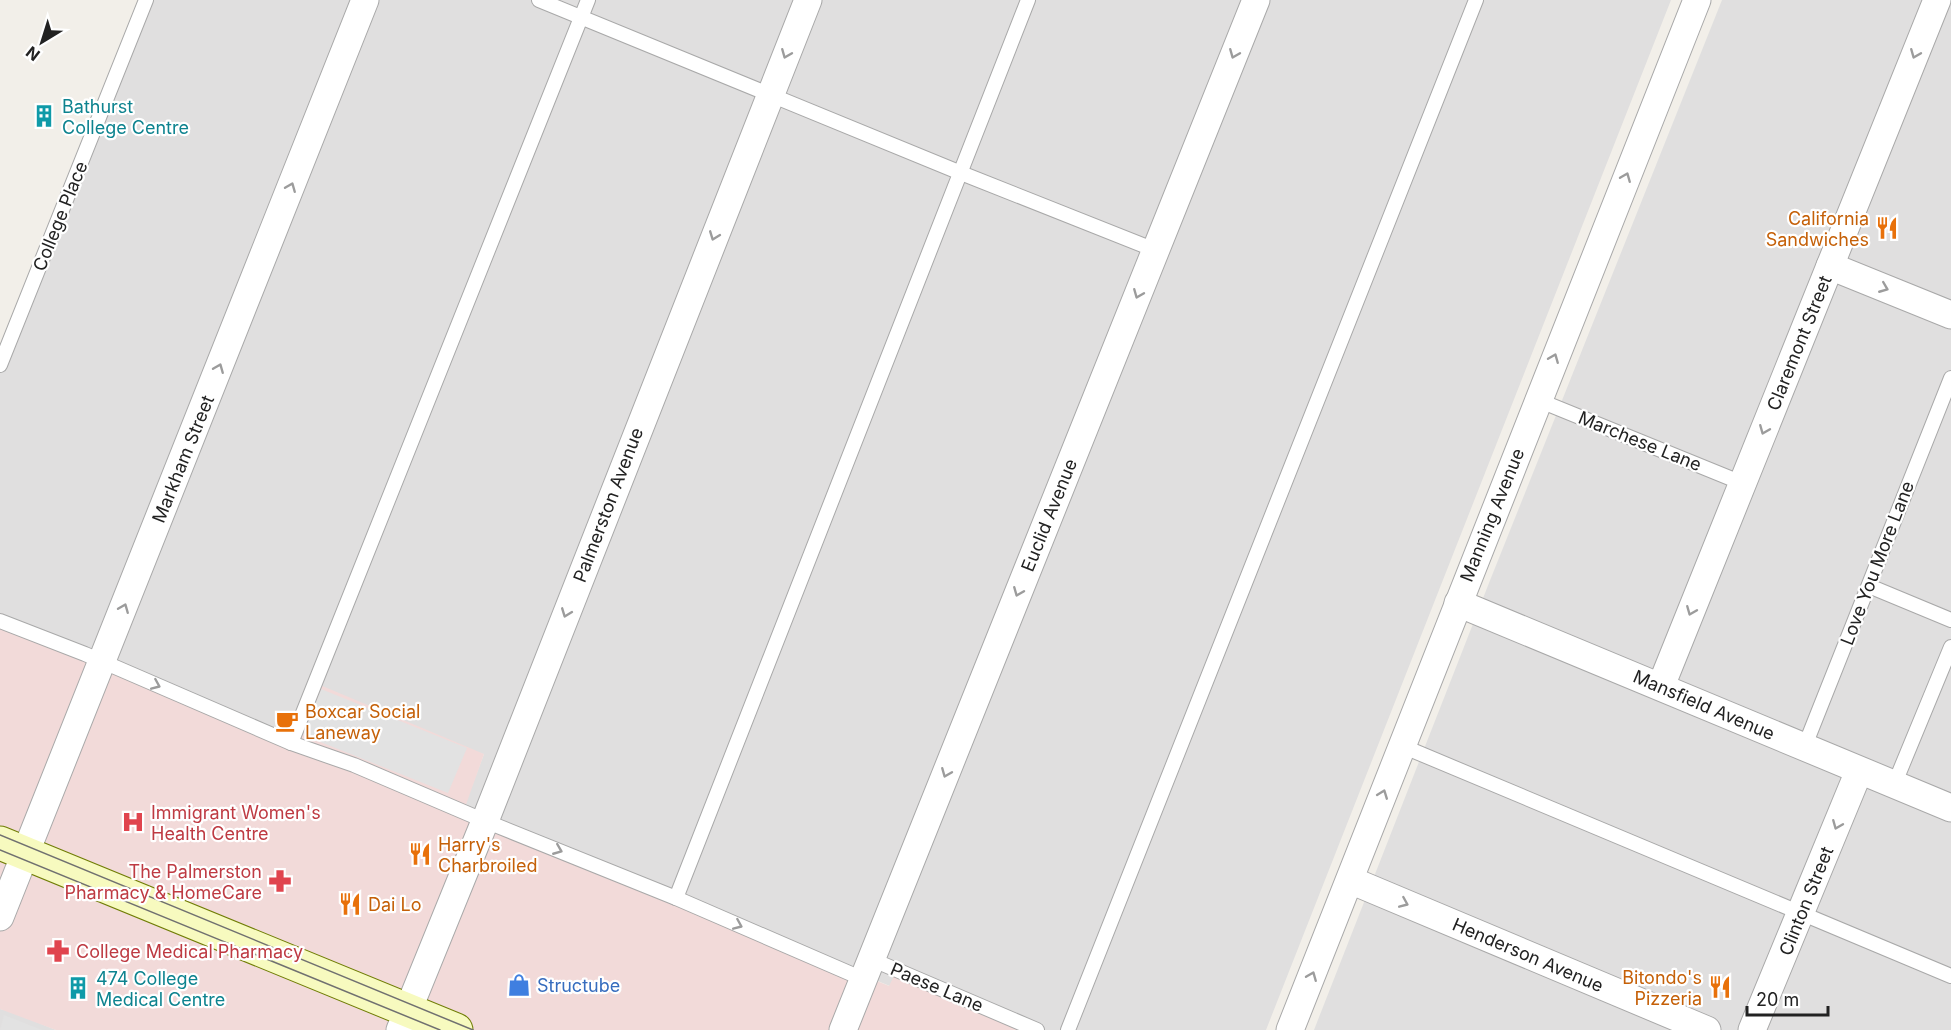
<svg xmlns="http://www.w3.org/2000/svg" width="1951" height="1030" font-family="Inter,sans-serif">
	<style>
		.residential { fill: #e0dfdf }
		.commercial { fill: #f2dad9 }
		.parking { fill: #e2e2e2 }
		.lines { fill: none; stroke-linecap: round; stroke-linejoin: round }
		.lane-casing { stroke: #a9a9a9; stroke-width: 16 }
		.street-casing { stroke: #a9a9a9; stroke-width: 29 }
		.secondary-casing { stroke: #707d05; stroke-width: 35 }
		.lane { stroke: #fff; stroke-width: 14 }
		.street { stroke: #fff; stroke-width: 27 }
		.secondary { stroke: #f7fabf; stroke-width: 33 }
		.tram { stroke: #707070; stroke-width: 1.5 }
		.oneway { stroke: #9c9c9c }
		.labels { text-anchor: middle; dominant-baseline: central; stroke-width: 4.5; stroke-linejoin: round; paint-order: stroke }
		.culture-label { font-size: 18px; fill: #0d838f; stroke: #fff; text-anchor: start }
		.street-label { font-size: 18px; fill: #222; stroke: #fff }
		.food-label { font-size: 18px; fill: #c56008; stroke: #fff; text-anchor: start }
		.health-label { font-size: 18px; fill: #be3a42; stroke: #fff; text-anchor: start }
		.shop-label { font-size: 18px; fill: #366cbe; stroke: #fff; text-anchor: start }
	</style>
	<rect width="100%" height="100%" fill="#f2efe9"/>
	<g class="residential">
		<path d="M142,0H1671L1266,1030H1029L894,976L890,986L462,812L484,754L300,739L0,613V353Z"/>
		<path d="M1722,0H1951V1030H1314L1489,583Z"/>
		<path d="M0,1009L9,1011L56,1030H0Z"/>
	</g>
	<path class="commercial" d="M0,613L299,739L320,685L484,754L463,813L889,986L894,976L1029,1030H56L0,1009Z"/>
	<g class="parking">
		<path d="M321,689L467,748L448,793L303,735Z"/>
		<path d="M4,1015L42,1030H0Z"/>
	</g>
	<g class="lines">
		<g class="lane-casing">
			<g id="lane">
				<path d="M539,0L961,173L1155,250"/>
				<path d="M0,365L146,0"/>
				<path d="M1538,400L1742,483"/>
				<path d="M1869,586L1951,620"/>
				<path d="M0,621L85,654L291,743L354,765L485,821L676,898L863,979"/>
				<path d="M291,743L588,0"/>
				<path d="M1402,746L1951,976"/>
				<path d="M1804,748L1951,378"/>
				<path d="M1894,785L1951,647"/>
				<path d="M676,898L1028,0"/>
				<path d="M871,959L1037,1030"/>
				<path d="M1068,1030L1476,0"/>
			</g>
		</g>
		<g class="street-casing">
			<g id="street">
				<path d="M1830,266L1951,315"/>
				<path d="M1458,603L1951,808"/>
				<path d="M1661,686L1937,0"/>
				<path d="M1350,880L1707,1030"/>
				<path d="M0,917L365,0"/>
				<path d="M400,1030L485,821L808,0"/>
				<path d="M843,1030L1256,0"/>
				<path d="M1290,1030L1697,0"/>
				<path d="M1752,1030L1859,771"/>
			</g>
		</g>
		<g class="secondary-casing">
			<path id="secondary" d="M0,843L456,1030"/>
		</g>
		<use href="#lane" class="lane"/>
		<use href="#street" class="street"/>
		<use href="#secondary" class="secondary"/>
		<g class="tram">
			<path d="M0,835L473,1030"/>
			<path d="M0,850L440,1030"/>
		</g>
	</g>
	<defs><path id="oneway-chevron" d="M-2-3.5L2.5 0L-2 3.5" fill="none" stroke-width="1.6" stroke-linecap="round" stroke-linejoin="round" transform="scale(1.5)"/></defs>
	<g class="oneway">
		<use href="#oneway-chevron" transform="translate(786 54) rotate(112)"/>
		<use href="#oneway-chevron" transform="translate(1234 54) rotate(112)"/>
		<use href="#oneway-chevron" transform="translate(1915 54) rotate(112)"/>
		<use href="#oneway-chevron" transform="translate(1626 177) rotate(-68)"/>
		<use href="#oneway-chevron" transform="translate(291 187) rotate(-68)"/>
		<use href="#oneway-chevron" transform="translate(714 236) rotate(111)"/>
		<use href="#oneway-chevron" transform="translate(1884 288) rotate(22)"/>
		<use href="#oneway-chevron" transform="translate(1138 294) rotate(112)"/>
		<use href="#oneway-chevron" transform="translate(1554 358) rotate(-68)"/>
		<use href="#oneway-chevron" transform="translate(219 368) rotate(-68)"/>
		<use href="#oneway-chevron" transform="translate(1764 430) rotate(112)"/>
		<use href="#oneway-chevron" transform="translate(1018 592) rotate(112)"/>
		<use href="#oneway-chevron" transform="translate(124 608) rotate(-68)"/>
		<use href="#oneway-chevron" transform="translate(1691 611) rotate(112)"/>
		<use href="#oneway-chevron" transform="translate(566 613) rotate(111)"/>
		<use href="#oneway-chevron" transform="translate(156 685) rotate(23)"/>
		<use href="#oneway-chevron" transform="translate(946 773) rotate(112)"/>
		<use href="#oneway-chevron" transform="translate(1383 794) rotate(-69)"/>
		<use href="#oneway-chevron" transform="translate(1837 825) rotate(112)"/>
		<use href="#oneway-chevron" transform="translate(558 850) rotate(22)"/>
		<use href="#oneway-chevron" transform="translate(1404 903) rotate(23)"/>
		<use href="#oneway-chevron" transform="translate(738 925) rotate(23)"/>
		<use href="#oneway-chevron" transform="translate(1312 976) rotate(-68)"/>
	</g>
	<defs>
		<g id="building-bare" transform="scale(1.8)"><path d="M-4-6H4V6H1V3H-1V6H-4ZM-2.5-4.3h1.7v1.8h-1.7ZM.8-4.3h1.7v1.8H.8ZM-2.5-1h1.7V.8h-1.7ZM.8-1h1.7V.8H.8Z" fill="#0f9aa8" stroke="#fff" stroke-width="2.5" paint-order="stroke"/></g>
		<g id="restaurant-bare" transform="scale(1.8)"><path d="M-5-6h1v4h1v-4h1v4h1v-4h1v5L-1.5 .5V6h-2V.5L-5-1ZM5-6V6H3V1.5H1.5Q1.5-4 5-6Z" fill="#e8710a" stroke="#fff" stroke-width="2.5" paint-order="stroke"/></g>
		<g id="cafe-bare" transform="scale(1.8)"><path d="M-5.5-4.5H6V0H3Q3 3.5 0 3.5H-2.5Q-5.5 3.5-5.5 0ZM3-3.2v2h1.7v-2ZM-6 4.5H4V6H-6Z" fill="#e8710a" stroke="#fff" stroke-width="2.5" paint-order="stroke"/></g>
		<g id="hospital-bare" transform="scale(1.8)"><path d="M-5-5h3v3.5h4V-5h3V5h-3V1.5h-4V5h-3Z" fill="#e0444e" stroke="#fff" stroke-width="2.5" paint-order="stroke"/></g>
		<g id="pharmacy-bare" transform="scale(1.8)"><path d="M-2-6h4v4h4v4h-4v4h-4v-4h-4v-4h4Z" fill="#e0444e" stroke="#fff" stroke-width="2.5" paint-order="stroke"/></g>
		<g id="shop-bare" transform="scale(1.8)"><path d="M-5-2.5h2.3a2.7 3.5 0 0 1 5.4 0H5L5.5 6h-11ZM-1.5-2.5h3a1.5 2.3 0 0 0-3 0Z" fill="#3f7fe0" stroke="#fff" stroke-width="2.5" paint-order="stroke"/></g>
	</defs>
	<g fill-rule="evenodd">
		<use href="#building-bare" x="44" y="116"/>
		<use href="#restaurant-bare" x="1887" y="228"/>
		<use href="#cafe-bare" x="287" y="721"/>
		<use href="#hospital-bare" x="133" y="822"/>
		<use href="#restaurant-bare" x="420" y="854"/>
		<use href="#pharmacy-bare" x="280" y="881"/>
		<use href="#restaurant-bare" x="350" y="904"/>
		<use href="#pharmacy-bare" x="58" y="951"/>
		<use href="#shop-bare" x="519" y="985"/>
		<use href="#restaurant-bare" x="1720" y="987"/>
		<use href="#building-bare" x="78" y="988"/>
	</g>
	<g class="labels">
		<g class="culture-label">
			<text x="62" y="106">Bathurst<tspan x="62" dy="21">College Centre</tspan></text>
			<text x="96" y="978">474 College<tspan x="96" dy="21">Medical Centre</tspan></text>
		</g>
		<g class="street-label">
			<text transform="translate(60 216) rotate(-68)">College Place</text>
			<text transform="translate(1799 343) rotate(-68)">Claremont Street</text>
			<text transform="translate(1640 441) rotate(22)">Marchese Lane</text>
			<text transform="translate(183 459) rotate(-68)">Markham Street</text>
			<text transform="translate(608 505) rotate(-69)">Palmerston Avenue</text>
			<text transform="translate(1049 515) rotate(-68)">Euclid Avenue</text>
			<text transform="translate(1492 515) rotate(-68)">Manning Avenue</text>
			<text transform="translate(1877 563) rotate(-69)">Love You More Lane</text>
			<text transform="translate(1704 705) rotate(23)">Mansfield Avenue</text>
			<text transform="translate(1806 901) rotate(-68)">Clinton Street</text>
			<text transform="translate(1528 955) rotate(23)">Henderson Avenue</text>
			<text transform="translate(937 987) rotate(23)">Paese Lane</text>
		</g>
		<g class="food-label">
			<text x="1869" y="218" text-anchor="end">California<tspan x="1869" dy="21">Sandwiches</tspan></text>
			<text x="305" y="711">Boxcar Social<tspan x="305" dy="21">Laneway</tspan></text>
			<text x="438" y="844">Harry's<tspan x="438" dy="21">Charbroiled</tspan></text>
			<text x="368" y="904">Dai Lo</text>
			<text x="1702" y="977" text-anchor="end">Bitondo's<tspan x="1702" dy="21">Pizzeria</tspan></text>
		</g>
		<g class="health-label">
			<text x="151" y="812">Immigrant Women's<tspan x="151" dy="21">Health Centre</tspan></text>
			<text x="262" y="871" text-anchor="end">The Palmerston<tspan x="262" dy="21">Pharmacy &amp; HomeCare</tspan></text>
			<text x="76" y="951">College Medical Pharmacy</text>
		</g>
		<g class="shop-label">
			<text x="537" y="985">Structube</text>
		</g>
	</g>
	<g transform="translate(42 42) rotate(218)" stroke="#ffffff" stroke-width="4.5" paint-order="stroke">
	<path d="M0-4.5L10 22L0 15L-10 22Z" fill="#222222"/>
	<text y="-9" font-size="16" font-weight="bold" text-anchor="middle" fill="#222222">N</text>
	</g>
	<path d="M1747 1006v9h81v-9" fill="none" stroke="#222222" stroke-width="3"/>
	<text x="1756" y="1006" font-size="18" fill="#222222" stroke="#ffffff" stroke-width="4.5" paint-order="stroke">20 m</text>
</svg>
